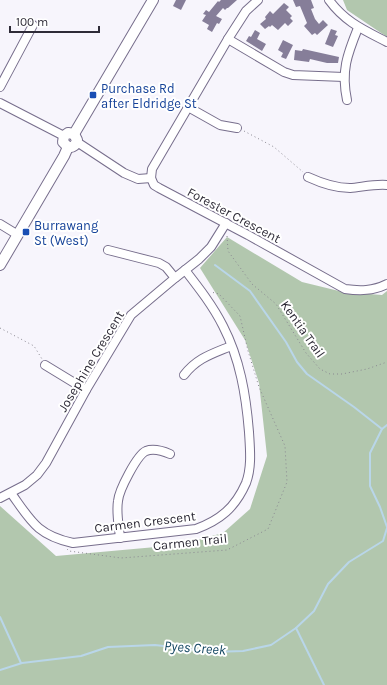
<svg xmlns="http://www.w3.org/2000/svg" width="387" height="685" font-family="Karla,sans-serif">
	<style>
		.forest { fill: #b2c7ae }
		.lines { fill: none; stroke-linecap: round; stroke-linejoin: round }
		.stream { stroke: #b9d6e9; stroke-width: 2 }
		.building { fill: #867e99 }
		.minor-casing { stroke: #776e8c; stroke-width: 10 }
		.major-casing { stroke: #776e8c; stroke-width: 12 }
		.path { stroke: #8a8891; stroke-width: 1; stroke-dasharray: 1 3; stroke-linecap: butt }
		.minor { stroke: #fff; stroke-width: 8 }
		.major { stroke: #fff; stroke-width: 10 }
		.transit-dot { fill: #1a4fb4; stroke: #fff; stroke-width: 1.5 }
		.labels { text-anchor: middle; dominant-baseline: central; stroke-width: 4; stroke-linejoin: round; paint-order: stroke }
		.transit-label { font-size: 13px; fill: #164399; stroke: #fff; text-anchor: start }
		.street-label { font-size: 13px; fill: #2e2b37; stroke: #fff }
		.water-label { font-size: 14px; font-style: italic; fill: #114561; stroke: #fff }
	</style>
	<rect width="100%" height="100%" fill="#f7f5fc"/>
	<g class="forest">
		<path d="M343,0H387V37L347,10Z"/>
		<path d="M227,237L302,282L343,292L382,295L387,291V685H0V506L56,556L178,545L223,533L250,509L267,456L259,383L245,340L200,268Z"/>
	</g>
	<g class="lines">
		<g class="stream">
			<path d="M215,265L250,291L286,342L297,362L307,374L354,407L382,429"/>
			<path d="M387,425L382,429L370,453V486L380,507L387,527"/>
			<path d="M0,617L21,663"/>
			<path d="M296,628L324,685"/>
			<path d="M0,670L22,663L81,656L108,647L155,645L213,652L243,651L271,645L296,628L314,611L328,584L349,562L383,541L387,528"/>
		</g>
	</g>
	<g class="building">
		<path d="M176,0H186L181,10L173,6Z"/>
		<path d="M221,0H237L228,8H227L225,10L223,8L216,16L222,19L219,24L217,23L212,32L207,29L209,25L202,21L206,15L203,14L206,10L209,12L218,1L219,2Z"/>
		<path d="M293,0H311L314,8L311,9L315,19L319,24L323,20L328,25L317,35L315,33L312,35L304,26L307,23L300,6L296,7Z"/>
		<path d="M284,3L289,7L286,10L292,16L290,18L293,21L288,26L285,23L278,30L272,25L270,27L269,26L265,29L260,24L266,19L265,17L270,11L273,14Z"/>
		<path d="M331,29L337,31L335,35L338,36L333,47L325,44Z"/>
		<path d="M255,30L260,33L257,39L266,44L262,51L246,41L249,36L251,37Z"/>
		<path d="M283,40L293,45L286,59L281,57L283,53L278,50Z"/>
		<path d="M303,49L339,57L338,63H327L310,59L309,62L294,60L295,50L302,51Z"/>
	</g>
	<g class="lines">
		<g class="minor-casing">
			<g id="minor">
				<path d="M329,0C345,22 364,30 387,42"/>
				<path d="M228,39L284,72L293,75L344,77"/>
				<path d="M0,87L33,25"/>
				<path d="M347,100C341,71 347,55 358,28"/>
				<path d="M0,103L64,136"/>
				<path d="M188,107L220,125L237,128"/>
				<path d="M77,142L124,173L138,179L151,178"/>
				<path d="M308,177C321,183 335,188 350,188C362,187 374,184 387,185"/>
				<path d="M151,178L154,185L159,188L248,235L345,289C360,291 373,291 387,284"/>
				<path d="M151,178L152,169L228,39L246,11L258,0"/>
				<path d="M0,224L18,235"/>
				<path d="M108,250L159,263L166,267L175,278"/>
				<path d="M45,365L86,390"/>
				<path d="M184,375C197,358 212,354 231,346"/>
				<path d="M11,493C31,521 37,535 73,543L196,529C220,520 235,508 246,483C252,467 250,449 249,432C246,395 240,359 223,326C213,306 199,288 185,270"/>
				<path d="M0,498L25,485L37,475L46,463L86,390L131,315L175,278L199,259L211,247L226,223"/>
				<path d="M120,538C119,526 116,513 118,501C119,490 137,455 146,451C154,448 163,451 170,454"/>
			</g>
		</g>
		<g class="major-casing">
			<g id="major">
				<path d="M74,134L153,0"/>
				<path d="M68,147L63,142L64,136L68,133L74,134"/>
				<path d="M68,147C73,148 76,145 77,140L74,134"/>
				<path d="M0,265L64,156L68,147"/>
			</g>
		</g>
		<g class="path">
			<path d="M244,131L274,147L303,172"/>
			<path d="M227,236L228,251L252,284L276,304L306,353L320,369L330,374H342L367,369L387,362"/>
			<path d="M0,328L34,346L42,359"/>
			<path d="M67,549L69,551L121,558L227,550L268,529L287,482L285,446L259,387L248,351L240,316L219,294L211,292"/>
		</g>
		<use href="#minor" class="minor"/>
		<use href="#major" class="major"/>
	</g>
	<g class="transit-dot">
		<rect x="89" y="91" width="8" height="8" rx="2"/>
		<rect x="22" y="228" width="8" height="8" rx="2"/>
	</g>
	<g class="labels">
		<g class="transit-label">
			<text x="101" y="88">Purchase Rd<tspan x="101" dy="15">after Eldridge St</tspan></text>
			<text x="34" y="225">Burrawang<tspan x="34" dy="15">St (West)</tspan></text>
		</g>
		<g class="street-label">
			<text transform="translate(234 215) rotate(28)">Forester Crescent</text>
			<text transform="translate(303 329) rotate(55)">Kentia Trail</text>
			<text transform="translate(91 361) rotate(-59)">Josephine Crescent</text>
			<text transform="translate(145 522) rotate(-7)">Carmen Crescent</text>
			<text transform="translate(190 542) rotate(-6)">Carmen Trail</text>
		</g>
		<g class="water-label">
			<text transform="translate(195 648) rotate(4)">Pyes Creek</text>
		</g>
	</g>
	<path d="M10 26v6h89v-6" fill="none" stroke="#2e2b37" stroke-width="2"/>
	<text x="16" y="26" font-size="12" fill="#2e2b37" stroke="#ffffff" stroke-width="3" paint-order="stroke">100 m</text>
</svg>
